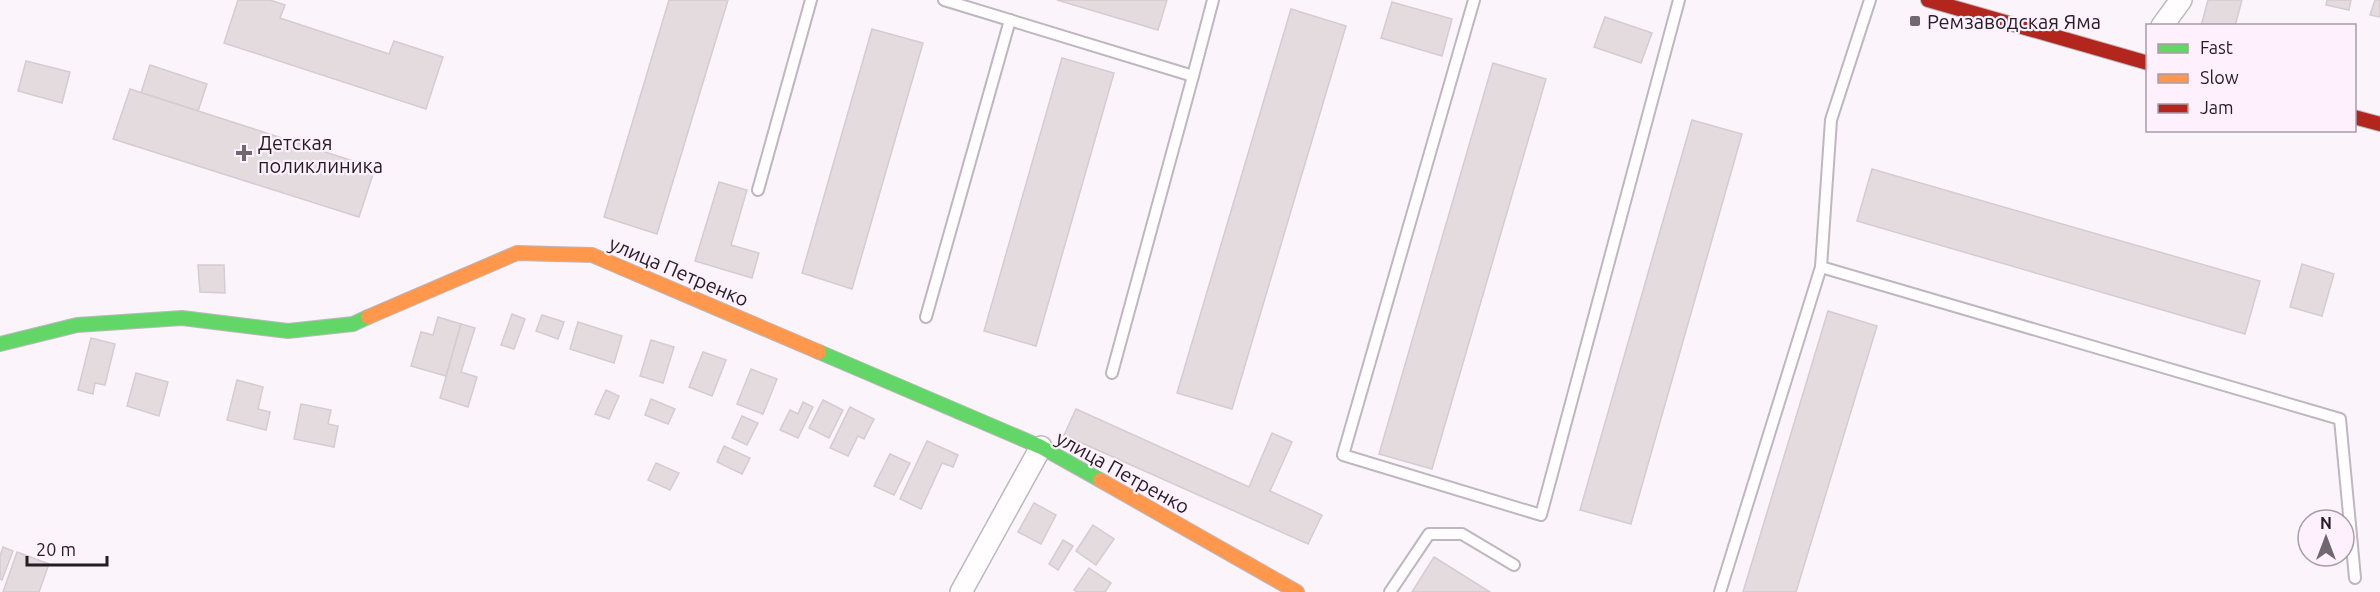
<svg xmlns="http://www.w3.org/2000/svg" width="2380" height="592" font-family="Ubuntu,sans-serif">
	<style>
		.building { fill: #e4dbde; stroke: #d5cccf; stroke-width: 1.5 }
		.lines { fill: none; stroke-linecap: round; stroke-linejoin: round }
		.lane-casing { stroke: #beb7bd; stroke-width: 14 }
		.street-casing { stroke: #beb7bd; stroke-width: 24 }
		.fast-casing { stroke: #beb7bd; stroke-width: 16 }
		.slow-casing { stroke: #beb7bd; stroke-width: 16 }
		.jam-casing { stroke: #beb7bd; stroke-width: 16 }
		.lane { stroke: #fffdfe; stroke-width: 10 }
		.street { stroke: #fffdfe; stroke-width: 21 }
		.fast { stroke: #63d668; stroke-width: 14 }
		.slow { stroke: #ff974d; stroke-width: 14 }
		.jam { stroke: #b3261e; stroke-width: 14 }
		.poi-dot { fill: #70686f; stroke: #fff0fe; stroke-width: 2 }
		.labels { text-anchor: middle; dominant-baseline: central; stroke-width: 4.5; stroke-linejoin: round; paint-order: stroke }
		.poi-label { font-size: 20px; fill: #241d24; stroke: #fff0fe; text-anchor: start }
		.street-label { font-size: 20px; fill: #241d24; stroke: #fff0fe }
	</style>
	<rect width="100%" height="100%" fill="#fcf4fb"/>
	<g class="building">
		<path d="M238,0H270L285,5L280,18L389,54L394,41L443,57L426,109L224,43Z"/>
		<path d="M669,0H728L657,234L604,217Z"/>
		<path d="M1057,0H1167L1158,30Z"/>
		<path d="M2208,0H2242L2235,26H2201Z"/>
		<path d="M2327,0H2351L2349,10L2326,5Z"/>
		<path d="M2375,0H2380V17L2370,15Z"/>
		<path d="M1392,2L1452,19L1442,56L1381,38Z"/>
		<path d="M1291,9L1346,26L1232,409L1177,393Z"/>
		<path d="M1605,17L1652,33L1641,63L1594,47Z"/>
		<path d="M872,29L923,43L852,289L802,273Z"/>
		<path d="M1062,58L1114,73L1036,346L984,331Z"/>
		<path d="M26,61L70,72L62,103L18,91Z"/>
		<path d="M1493,63L1546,79L1432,469L1379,454Z"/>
		<path d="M150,65L207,84L198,111L141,93Z"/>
		<path d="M130,89L375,168L359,217L113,139Z"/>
		<path d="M1692,120L1742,134L1631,524L1580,510Z"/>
		<path d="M1872,169L2260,281L2245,334L1857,221Z"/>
		<path d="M719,182L747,190L731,245L759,253L752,278L695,261Z"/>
		<path d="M2302,264L2334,274L2322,316L2290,307Z"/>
		<path d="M198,265H224L225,293L200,292Z"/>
		<path d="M1828,311L1877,326L1796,592H1743Z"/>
		<path d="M512,314L525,319L514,349L501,345Z"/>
		<path d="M542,315L564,322L558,339L536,331Z"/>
		<path d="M438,317L461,324L446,376L411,366L421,332L433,335Z"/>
		<path d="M578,322L622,336L614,363L570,349Z"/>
		<path d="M461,324L475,328L461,372L477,377L468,407L440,398Z"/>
		<path d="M91,338L115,344L105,385L95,383L93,394L78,390Z"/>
		<path d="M651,340L674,347L663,383L640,376Z"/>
		<path d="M703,352L726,360L712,396L689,387Z"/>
		<path d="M751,369L777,379L763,414L737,404Z"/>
		<path d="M136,373L168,382L159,416L127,406Z"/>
		<path d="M237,380L263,387L258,409L270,412L266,430L227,420Z"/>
		<path d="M606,390L619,396L609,419L595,414Z"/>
		<path d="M651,399L675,409L668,424L645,415Z"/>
		<path d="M823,400L843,410L829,438L809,428Z"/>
		<path d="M803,402L813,407L798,438L780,430L790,410L798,414Z"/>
		<path d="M301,404L331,410L328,424L338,426L334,447L294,439Z"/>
		<path d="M850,407L874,419L864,439L858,436L848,456L830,448Z"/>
		<path d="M1076,409L1249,487L1272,433L1292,442L1270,491L1322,515L1308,544L1064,435Z"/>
		<path d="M742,416L758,423L747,445L732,438Z"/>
		<path d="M927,441L958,455L953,467L942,463L921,509L900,499Z"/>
		<path d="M724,446L750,458L742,474L717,462Z"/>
		<path d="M890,454L910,463L894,495L874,486Z"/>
		<path d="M656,463L679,473L670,490L648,480Z"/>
		<path d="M1034,503L1056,515L1041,544L1018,532Z"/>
		<path d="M1093,525L1114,539L1096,565L1076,551Z"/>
		<path d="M1063,540L1073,546L1058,570L1049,564Z"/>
		<path d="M3,547L13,551L2,580L0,579V556Z"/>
		<path d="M17,552L49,564L39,592H3Z"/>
		<path d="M1434,557L1490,592H1412Z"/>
		<path d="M1089,568L1111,583L1105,592H1077L1074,590Z"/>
	</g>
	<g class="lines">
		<g class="lane-casing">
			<g id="lane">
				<path d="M944,0L1193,76L1213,0"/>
				<path d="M1474,0L1343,455L1541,515L1679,0"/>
				<path d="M1870,0L1831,120L1821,267L2340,419L2355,578"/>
				<path d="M758,190L811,0"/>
				<path d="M926,317L1010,20"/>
				<path d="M1112,373L1193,76"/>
				<path d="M1390,592L1429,534H1462L1514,565"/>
				<path d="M1720,592L1821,267"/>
			</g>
		</g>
		<g class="street-casing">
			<g id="street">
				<path d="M2162,26L2181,0"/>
				<path d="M961,592L1041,447"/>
			</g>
		</g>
		<g class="fast-casing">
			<g id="fast">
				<path d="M0,344L77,325L182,318L288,331L353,324L368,317"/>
				<path d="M819,352L1041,447L1100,480"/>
			</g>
		</g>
		<g class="slow-casing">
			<g id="slow">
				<path d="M368,317L517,253L592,255L819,352"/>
				<path d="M1100,480L1297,592"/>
			</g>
		</g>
		<g class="jam-casing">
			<g id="jam">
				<path d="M1928,0L2148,63"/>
				<path d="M2354,117L2380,124"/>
			</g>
		</g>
		<use href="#lane" class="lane"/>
		<use href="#street" class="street"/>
		<use href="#fast" class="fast"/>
		<use href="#slow" class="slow"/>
		<use href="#jam" class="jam"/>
	</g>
	<g class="poi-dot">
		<rect x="1909" y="15" width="12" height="12" rx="3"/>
		<path d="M241 144h6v6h6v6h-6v6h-6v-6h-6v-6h6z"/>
	</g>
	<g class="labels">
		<g class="poi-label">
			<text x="1927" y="21">Ремзаводская Яма</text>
			<text x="258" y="142">Детская<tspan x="258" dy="23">поликлиника</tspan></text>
		</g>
		<g class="street-label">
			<text transform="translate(679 271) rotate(23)">улица Петренко</text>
			<text transform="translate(1123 472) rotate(29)">улица Петренко</text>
		</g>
	</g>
	<rect x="2146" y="24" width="210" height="108" fill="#fff0fe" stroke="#a79ca7" stroke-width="1.5"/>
	<rect x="2158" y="44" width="30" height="9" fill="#63d668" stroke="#a79ca7" stroke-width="1.5"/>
	<text x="2200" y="54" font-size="18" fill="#241d24">Fast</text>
	<rect x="2158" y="74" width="30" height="9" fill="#ff974d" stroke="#a79ca7" stroke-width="1.5"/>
	<text x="2200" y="84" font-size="18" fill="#241d24">Slow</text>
	<rect x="2158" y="104" width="30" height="9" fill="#b3261e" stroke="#a79ca7" stroke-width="1.5"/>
	<text x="2200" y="114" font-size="18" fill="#241d24">Jam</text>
	<g transform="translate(2326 538)"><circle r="28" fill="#fff0fe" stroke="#a79ca7" stroke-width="1.5"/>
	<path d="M0-4.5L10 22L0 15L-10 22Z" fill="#70686f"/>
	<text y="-9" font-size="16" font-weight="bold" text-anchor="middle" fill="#241d24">N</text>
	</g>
	<path d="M27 556v9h80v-9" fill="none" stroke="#241d24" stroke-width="3"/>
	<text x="36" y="556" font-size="18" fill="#241d24" stroke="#fff0fe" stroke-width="4.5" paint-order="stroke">20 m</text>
</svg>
